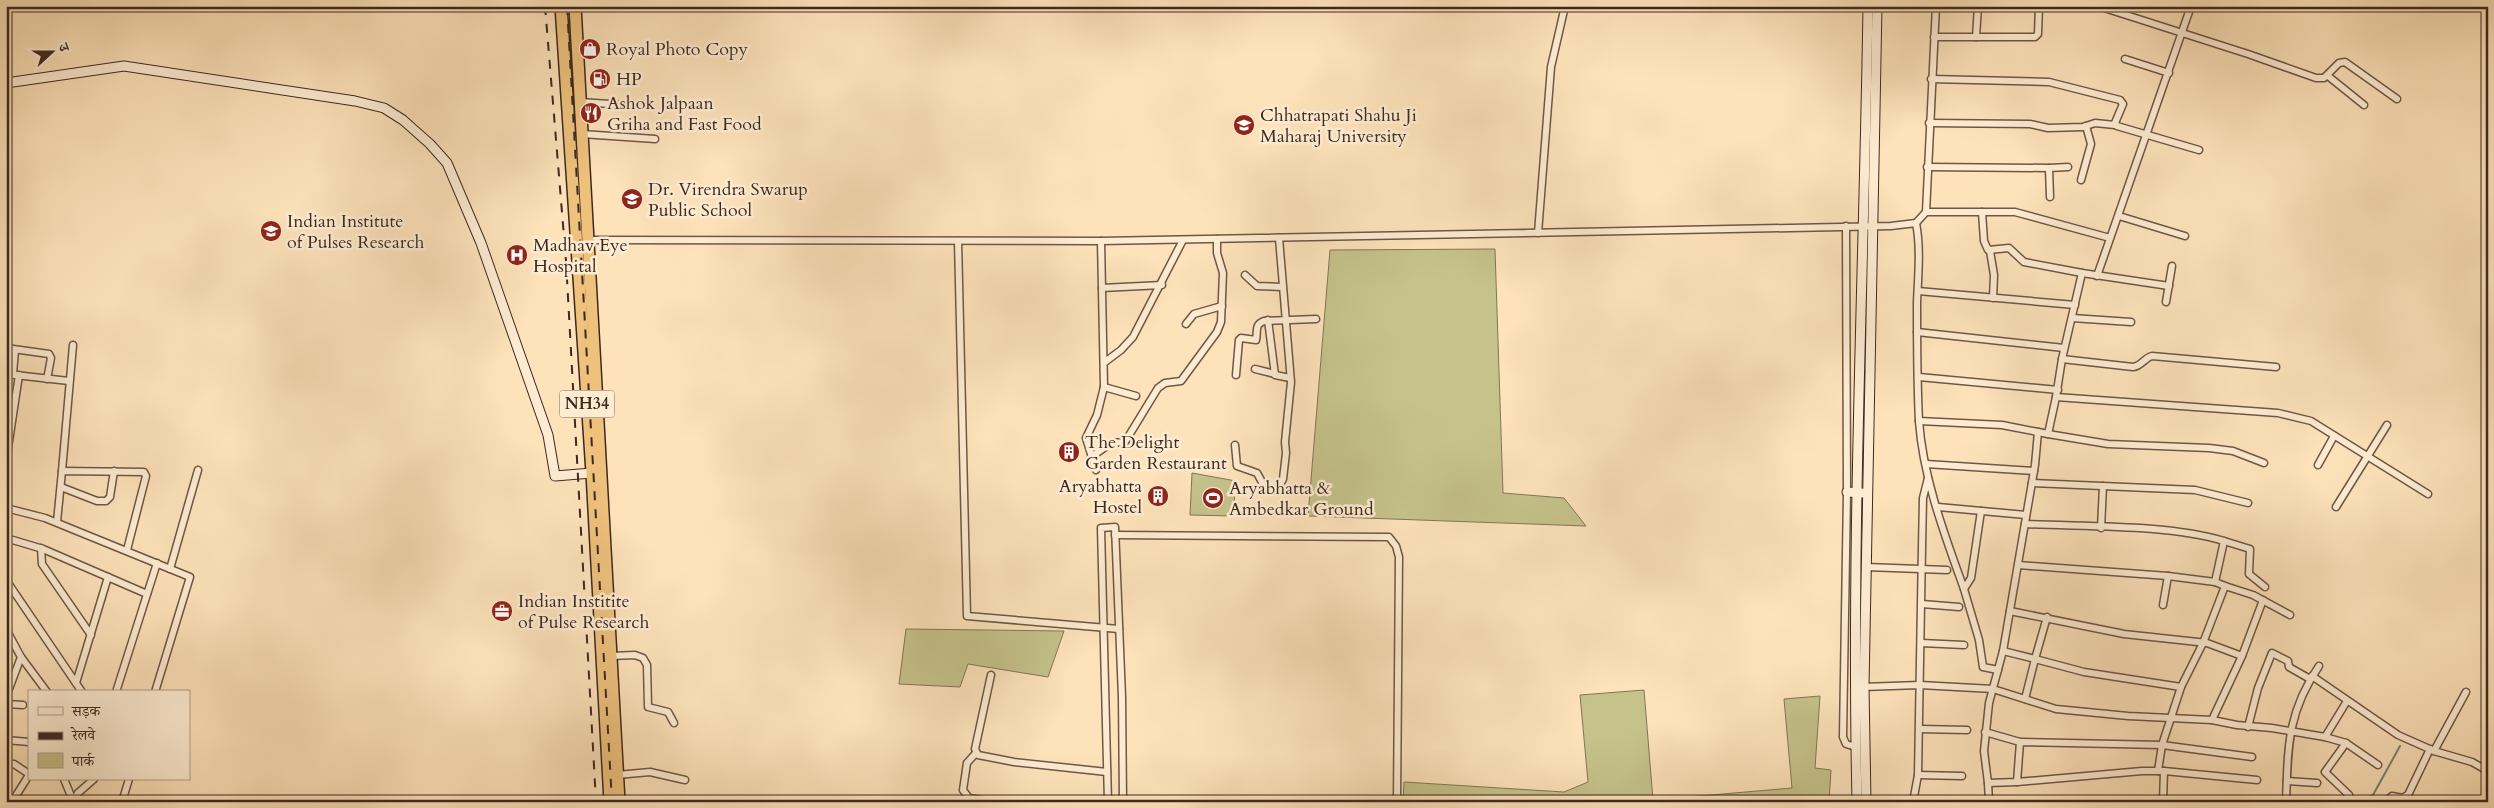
<svg xmlns="http://www.w3.org/2000/svg" width="2494" height="808" font-family="Cardo,'Noto Serif Devanagari',serif">
	<style>
		.green { fill: #c5c28b; stroke: #827656 }
		.lines { fill: none; stroke-linecap: round; stroke-linejoin: round }
		.stream { stroke: #788277; stroke-width: 2 }
		.street-casing { stroke: #6e5746; stroke-width: 9 }
		.secondary-casing { stroke: #3e2920; stroke-width: 11 }
		.highway-casing { stroke: #3e2920; stroke-width: 14 }
		.street { stroke: #feecd2; stroke-width: 6 }
		.secondary { stroke: #feecd2; stroke-width: 9 }
		.highway { stroke: #eec17d; stroke-width: 11 }
		.rail { stroke: #3e2920; stroke-width: 2; stroke-dasharray: 9 9; stroke-linecap: butt }
		.labels { text-anchor: middle; dominant-baseline: central; stroke-width: 5; stroke-linejoin: round; paint-order: stroke }
		.shield { fill: #feecd2; stroke: #786455; stroke-width: 1 }
		.shield-label { font-size: 16px; font-weight: bold; fill: #3e2920 }
		.poi-label { font-size: 18px; fill: #3e2920; stroke: #feecd2; text-anchor: start }
	</style>
	<rect width="100%" height="100%" fill="#fde2ba"/>
	<filter id="stains"><feTurbulence type="fractalNoise" baseFrequency=".004" numOctaves="4"/><feColorMatrix values="0 0 0 0 .2 0 0 0 0 .09 0 0 0 0 .02 0 0 0 .5 -.17"/></filter>
	<radialGradient id="worn" r=".72"><stop offset=".6" stop-color="#630" stop-opacity="0"/><stop offset="1" stop-color="#630" stop-opacity=".3"/></radialGradient>
	<g class="green">
		<path d="M1495,249L1503,493L1564,498L1586,526L1308,516L1330,250Z"/>
		<path d="M1192,473L1236,481L1233,516L1190,515Z"/>
		<path d="M906,629L1064,631L1048,677L968,664L960,687L899,684Z"/>
		<path d="M1644,690L1653,800L1792,788L1784,699L1820,696L1815,768L1831,770L1829,802H1403L1404,782L1564,792L1588,782L1580,695Z"/>
	</g>
	<g class="lines">
		<path class="stream" d="M2360,802L2373,795L2400,746"/>
		<g class="street-casing">
			<g id="street">
				<path d="M2098,6L2248,54L2316,78H2324L2339,63L2345,62L2397,99"/>
				<path d="M1934,37H2035L2038,34L2039,6"/>
				<path d="M1976,37L1978,6"/>
				<path d="M2125,59L2169,73"/>
				<path d="M2328,76L2364,105"/>
				<path d="M1931,79L2049,82L2120,100L2123,104L2115,123L2117,126L2199,150"/>
				<path d="M580,102L625,105"/>
				<path d="M1929,123L2030,124L2048,128L2083,127L2095,123L2115,125"/>
				<path d="M582,134L655,139"/>
				<path d="M1927,167L2049,168L2050,197"/>
				<path d="M2049,168L2068,167"/>
				<path d="M2081,180L2091,144L2086,126"/>
				<path d="M1926,212H2015L2110,238"/>
				<path d="M1982,212L1984,241L1988,250L2009,248L2024,262L2082,273"/>
				<path d="M2119,216L2185,236"/>
				<path d="M1916,223L1926,212L1936,6"/>
				<path d="M1846,226L1847,492L1843,737L1846,744L1856,747"/>
				<path d="M1538,233L1551,67L1565,6"/>
				<path d="M586,240L1101,241L1891,226L1916,223C1921,249 1918,276 1917,303C1917,342 1917,382 1919,421C1923,478 1945,536 1964,589L1971,578L1981,511"/>
				<path d="M958,241L967,616L1119,629"/>
				<path d="M1990,251L1994,275L1993,298"/>
				<path d="M1245,275L1257,286L1282,287"/>
				<path d="M2097,276L2191,6"/>
				<path d="M2169,286L2082,273L2062,359L2056,397L2048,434L2038,432L2035,465L2003,651L1989,703L1984,751L1988,783L2017,782L2020,742L2162,745L2181,687L2203,643L2225,586L2215,582"/>
				<path d="M1102,288L1162,285"/>
				<path d="M1918,291L2075,305"/>
				<path d="M2166,302L2172,266"/>
				<path d="M2072,318L2131,322"/>
				<path d="M1268,320L1275,375L1290,378"/>
				<path d="M1186,324L1194,314L1222,306"/>
				<path d="M1917,332L2064,348"/>
				<path d="M6,348L49,354L51,358L47,379"/>
				<path d="M2062,359L2133,367C2142,366 2144,358 2152,356L2276,367"/>
				<path d="M1105,362L1121,350L1133,337L1183,240"/>
				<path d="M1255,369L1275,374"/>
				<path d="M6,374L69,381"/>
				<path d="M13,374L15,350"/>
				<path d="M1236,375L1239,340L1241,338L1256,340C1258,331 1254,325 1264,321L1316,319"/>
				<path d="M1919,377L2058,390"/>
				<path d="M1104,387L1136,396"/>
				<path d="M2056,397L2278,413L2311,421L2428,494"/>
				<path d="M1919,421L2002,425L2038,432"/>
				<path d="M2048,434L2108,444L2209,448L2233,451L2264,463"/>
				<path d="M1235,445L1237,466L1257,473L1263,484L1271,491L1277,490L1283,479L1286,453L1285,442L1291,382L1279,238"/>
				<path d="M1091,457L1111,443L1125,442L1158,388L1165,383L1181,381L1217,332L1221,322L1223,273L1217,253V239"/>
				<path d="M6,461L19,375"/>
				<path d="M1926,464L2034,471"/>
				<path d="M2318,465L2334,436"/>
				<path d="M1096,470L1086,438L1097,415L1104,387L1101,241"/>
				<path d="M62,471L73,345"/>
				<path d="M2032,483L2195,490L2248,503"/>
				<path d="M61,487L97,501H106L110,497L114,471"/>
				<path d="M1938,507L2026,515"/>
				<path d="M2336,507L2387,425"/>
				<path d="M6,508L45,518L190,577L155,692"/>
				<path d="M57,522L62,471L144,472L146,476L127,550"/>
				<path d="M2101,528L2103,486"/>
				<path d="M1115,535L1389,537L1396,546L1399,557L1397,802"/>
				<path d="M6,538L43,549L147,594"/>
				<path d="M2224,541L2250,549L2249,574L2265,587"/>
				<path d="M41,548L42,564L91,635"/>
				<path d="M2018,565L2168,576L2215,582L2224,541C2165,524 2088,527 2025,524"/>
				<path d="M1866,567L1947,570"/>
				<path d="M170,569L198,470"/>
				<path d="M6,580L82,692"/>
				<path d="M2225,586L2253,595L2290,615"/>
				<path d="M1964,589L1979,640L1983,667L1998,670"/>
				<path d="M1922,604L1959,607"/>
				<path d="M2163,605L2168,576"/>
				<path d="M2010,611L2124,634L2207,643L2242,656L2212,720"/>
				<path d="M6,629L21,657L6,697"/>
				<path d="M1921,643L1964,645"/>
				<path d="M2003,651L2035,659L2047,617"/>
				<path d="M611,656L635,655L643,658L647,665L648,707L668,712L674,723"/>
				<path d="M2242,656L2263,600"/>
				<path d="M21,657L47,692"/>
				<path d="M991,675L975,749L978,755L1014,762L1107,772"/>
				<path d="M2312,676L2398,735L2434,751L2472,762L2488,771"/>
				<path d="M76,683L108,577"/>
				<path d="M2487,683L2488,682"/>
				<path d="M1862,687L1920,685L1993,689L2056,709L2128,716L2212,720L2237,725L2272,728L2325,737L2346,743L2378,765"/>
				<path d="M116,692L157,563"/>
				<path d="M2025,699L2035,659L2084,672L2181,687"/>
				<path d="M6,704L23,705"/>
				<path d="M2248,727L2258,688L2272,653L2288,661L2289,667L2310,679"/>
				<path d="M1920,729L1967,730"/>
				<path d="M1985,732L2020,742"/>
				<path d="M2325,737L2347,701"/>
				<path d="M6,740L29,742"/>
				<path d="M2346,743L2325,772L2349,795"/>
				<path d="M2434,751L2466,692"/>
				<path d="M976,753L967,763L963,790L969,798L993,802"/>
				<path d="M6,763L14,764L29,774"/>
				<path d="M2158,771L2162,745L2252,757"/>
				<path d="M617,775L650,772L685,780"/>
				<path d="M1918,775L1962,776"/>
				<path d="M64,779L73,801"/>
				<path d="M2287,781L2317,783"/>
				<path d="M2017,782L2142,771H2164L2257,780"/>
				<path d="M1988,783L1989,802"/>
				<path d="M12,802L29,775"/>
				<path d="M73,802L78,793L94,779"/>
				<path d="M122,802L129,779"/>
				<path d="M1108,802L1101,528L1115,527L1122,697L1123,802"/>
				<path d="M1913,802L1918,775L1922,547L1923,498L1928,478"/>
				<path d="M2163,802L2164,771"/>
				<path d="M2286,802C2288,747 2287,713 2319,666"/>
				<path d="M2386,802L2392,796L2402,798L2408,795L2430,749"/>
			</g>
		</g>
		<g class="secondary-casing">
			<g id="secondary">
				<path d="M6,83L124,66L355,101L384,108L403,120L430,144L447,163L481,243L548,435L555,476L592,473"/>
				<path d="M1847,492L1862,493"/>
				<path d="M1857,802C1851,537 1864,271 1868,6"/>
				<path d="M1866,802L1864,687L1877,6"/>
			</g>
		</g>
		<g class="highway-casing">
			<g id="highway">
				<path d="M561,6L592,473L610,802"/>
				<path d="M575,6L619,802"/>
			</g>
		</g>
		<use href="#street" class="street"/>
		<use href="#secondary" class="secondary"/>
		<use href="#highway" class="highway"/>
		<g class="rail">
			<path d="M545,6L566,261L596,802"/>
			<path d="M567,6L612,802"/>
		</g>
	</g>
	<defs>
		<g id="shop-disc" transform="scale(1.125)"><circle r="9.5" fill="#8f2418" stroke="#feecd2"/><path d="M-5-2.5h2.3a2.7 3.5 0 0 1 5.4 0H5L5.5 6h-11ZM-1.5-2.5h3a1.5 2.3 0 0 0-3 0Z" fill="#fff"/></g>
		<g id="fuel-disc" transform="scale(1.125)"><circle r="9.5" fill="#8f2418" stroke="#feecd2"/><path d="M-5.5-6h7V0h2V4h1.3V-2.5L3-4.5l.8-.8L6-3V5H2.5V1h-1V6h-7ZM-4.2-4.7v3.2H.2V-4.7Z" fill="#fff"/></g>
		<g id="restaurant-disc" transform="scale(1.125)"><circle r="9.5" fill="#8f2418" stroke="#feecd2"/><path d="M-5-6h1v4h1v-4h1v4h1v-4h1v5L-1.5 .5V6h-2V.5L-5-1ZM5-6V6H3V1.5H1.5Q1.5-4 5-6Z" fill="#fff"/></g>
		<g id="university-disc" transform="scale(1.125)"><circle r="9.5" fill="#8f2418" stroke="#feecd2"/><path d="M0-5L7-2L0 1L-7-2ZM-4 1L0 2.5L4 1V4Q0 6-4 4Z" fill="#fff"/></g>
		<g id="school-disc" transform="scale(1.125)"><circle r="9.5" fill="#8f2418" stroke="#feecd2"/><path d="M0-5L7-2L0 1L-7-2ZM-4 1L0 2.5L4 1V4Q0 6-4 4Z" fill="#fff"/></g>
		<g id="hospital-disc" transform="scale(1.125)"><circle r="9.5" fill="#8f2418" stroke="#feecd2"/><path d="M-5-5h3v3.5h4V-5h3V5h-3V1.5h-4V5h-3Z" fill="#fff"/></g>
		<g id="building-disc" transform="scale(1.125)"><circle r="9.5" fill="#8f2418" stroke="#feecd2"/><path d="M-4-6H4V6H1V3H-1V6H-4ZM-2.5-4.3h1.7v1.8h-1.7ZM.8-4.3h1.7v1.8H.8ZM-2.5-1h1.7V.8h-1.7ZM.8-1h1.7V.8H.8Z" fill="#fff"/></g>
		<g id="stadium-disc" transform="scale(1.125)"><circle r="9.5" fill="#8f2418" stroke="#feecd2"/><path d="M0-5a6.5 5 0 1 0 0 10a6.5 5 0 1 0 0-10ZM-3.5-1.8h7v3.6h-7Z" fill="#fff"/></g>
		<g id="office-disc" transform="scale(1.125)"><circle r="9.5" fill="#8f2418" stroke="#feecd2"/><path d="M-6-3h4V-5.5h4V-3h4V5H-6ZM-1-4.5V-3h2v-1.5ZM-6 0V1H6V0Z" fill="#fff"/></g>
	</defs>
	<g fill-rule="evenodd">
		<use href="#shop-disc" x="590" y="49"/>
		<use href="#fuel-disc" x="600" y="79"/>
		<use href="#restaurant-disc" x="591" y="113"/>
		<use href="#university-disc" x="1244" y="125"/>
		<use href="#school-disc" x="632" y="199"/>
		<use href="#university-disc" x="271" y="231"/>
		<use href="#hospital-disc" x="517" y="255"/>
		<use href="#building-disc" x="1069" y="452"/>
		<use href="#building-disc" x="1158" y="496"/>
		<use href="#stadium-disc" x="1213" y="498"/>
		<use href="#office-disc" x="502" y="611"/>
	</g>
	<g class="labels">
		<rect class="shield" x="559.5" y="390.5" width="55" height="27" rx="4"/>
		<g class="shield-label">
			<text x="587" y="404">NH34</text>
		</g>
		<g class="poi-label">
			<text x="606" y="49">Royal Photo Copy</text>
			<text x="616" y="79">HP</text>
			<text x="607" y="103">Ashok Jalpaan<tspan x="607" dy="21">Griha and Fast Food</tspan></text>
			<text x="1260" y="115">Chhatrapati Shahu Ji<tspan x="1260" dy="21">Maharaj University</tspan></text>
			<text x="648" y="189">Dr. Virendra Swarup<tspan x="648" dy="21">Public School</tspan></text>
			<text x="287" y="221">Indian Institute<tspan x="287" dy="21">of Pulses Research</tspan></text>
			<text x="533" y="245">Madhav Eye<tspan x="533" dy="21">Hospital</tspan></text>
			<text x="1085" y="442">The Delight<tspan x="1085" dy="21">Garden Restaurant</tspan></text>
			<text x="1142" y="486" text-anchor="end">Aryabhatta<tspan x="1142" dy="21">Hostel</tspan></text>
			<text x="1229" y="488">Aryabhatta &amp;<tspan x="1229" dy="21">Ambedkar Ground</tspan></text>
			<text x="518" y="601">Indian Institite<tspan x="518" dy="21">of Pulse Research</tspan></text>
		</g>
	</g>
	<rect width="2494" height="808" fill="none" stroke="#fde2ba" stroke-width="25"/>
	<rect x="8" y="8" width="2479" height="793" fill="none" stroke="#3e2920" stroke-width="2.5"/>
	<rect x="12" y="12" width="2469" height="783" fill="none" stroke="#3e2920"/>
	<rect x="28" y="690" width="162" height="90" fill="#feecd2" stroke="#b19e8b"/>
	<rect x="38" y="707" width="25" height="8" fill="#feecd2" stroke="#b19e8b"/>
	<text x="72" y="716" font-size="15" fill="#3e2920">सड़क</text>
	<rect x="38" y="732" width="25" height="8" fill="#3e2920" stroke="#b19e8b"/>
	<text x="72" y="740" font-size="15" fill="#3e2920">रेलवे</text>
	<rect x="38" y="753" width="25" height="15" fill="#c5c28b" stroke="#b19e8b"/>
	<text x="72" y="766" font-size="15" fill="#3e2920">पार्क</text>
	<g transform="translate(52 52) rotate(69)" stroke="#feecd2" stroke-width="4" paint-order="stroke">
	<path d="M0-4L9 19L0 12L-9 19Z" fill="#3e2920"/>
	<text y="-8" font-size="14" font-weight="bold" text-anchor="middle" fill="#3e2920">उ</text>
	</g>
	<rect width="100%" height="100%" filter="url(#stains)"/>
	<rect width="100%" height="100%" fill="url(#worn)"/>
</svg>
